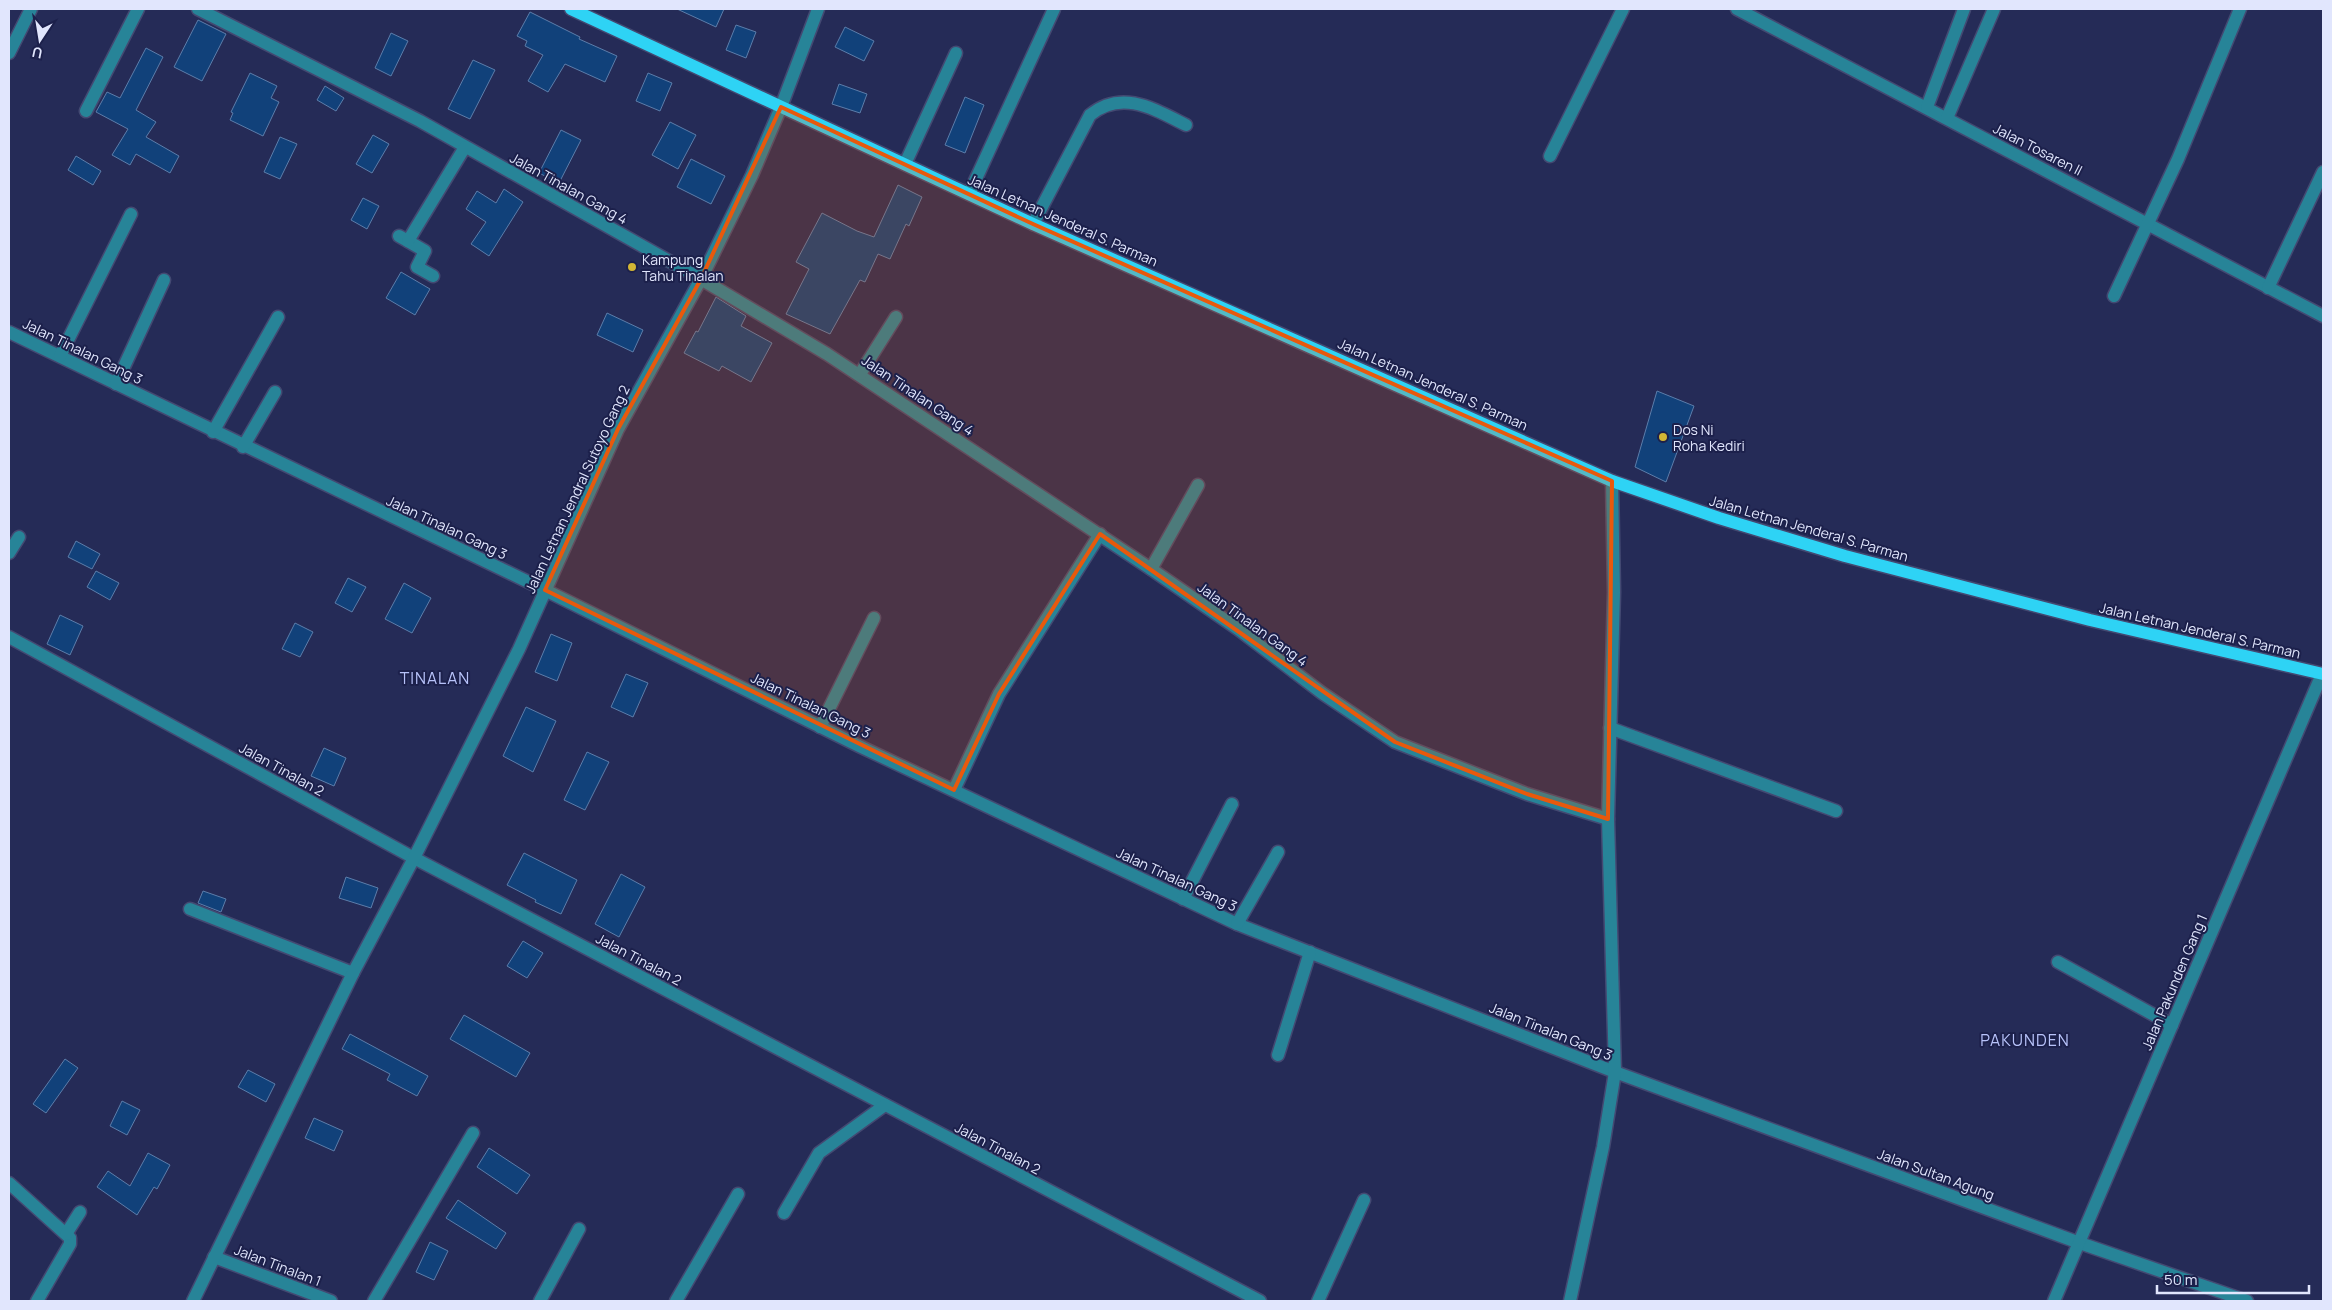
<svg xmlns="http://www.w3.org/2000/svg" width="2332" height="1310" font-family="Manrope,sans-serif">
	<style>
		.building { fill: #11417a; stroke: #5c7daa }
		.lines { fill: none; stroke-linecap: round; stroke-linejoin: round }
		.minor-casing { stroke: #434972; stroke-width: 15 }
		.major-casing { stroke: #434972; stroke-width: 15 }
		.minor { stroke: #278498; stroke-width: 12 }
		.major { stroke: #2ed3f5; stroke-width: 12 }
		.marked { fill: #e8590c; fill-opacity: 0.2; stroke: #e8590c; stroke-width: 4; stroke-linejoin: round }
		.poi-dot { fill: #d3b635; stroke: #1c204b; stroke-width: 2 }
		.labels { text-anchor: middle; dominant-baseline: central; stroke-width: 4; stroke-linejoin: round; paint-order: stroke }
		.street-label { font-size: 14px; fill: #e1e6fd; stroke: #1c204b }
		.poi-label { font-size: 14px; fill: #e1e6fd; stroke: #1c204b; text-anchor: start }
		.quarter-label { font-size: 16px; letter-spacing: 1px; fill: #b7c2f9; stroke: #1c204b }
	</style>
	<rect width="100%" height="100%" fill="#252b57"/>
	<g class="building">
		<path d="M677,9H724L716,27Z"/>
		<path d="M530,12L580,37L579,39L617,56L605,82L565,64L548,92L528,81L543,55L525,46L527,41L517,36Z"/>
		<path d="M198,20L226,34L202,81L174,67Z"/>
		<path d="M736,25L756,32L746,58L726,50Z"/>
		<path d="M845,27L874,41L864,61L835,47Z"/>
		<path d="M391,33L408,41L391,76L375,68Z"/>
		<path d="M146,48L163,57L136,110L156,122L146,137L179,156L170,173L136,154L130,165L112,155L128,129L96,112L107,92L120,98Z"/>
		<path d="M473,60L495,70L470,119L448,109Z"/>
		<path d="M250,73L277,86L271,98L279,102L263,136L230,120L233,113L231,112Z"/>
		<path d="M648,73L672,83L660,111L636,101Z"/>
		<path d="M839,84L867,94L860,113L832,104Z"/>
		<path d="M325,86L344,98L336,111L317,100Z"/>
		<path d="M965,97L984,105L965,153L945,145Z"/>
		<path d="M670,122L696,135L678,169L652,155Z"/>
		<path d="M561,130L581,140L559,183L539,173Z"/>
		<path d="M373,135L389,144L372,173L356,164Z"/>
		<path d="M280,137L297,144L280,179L264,172Z"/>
		<path d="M76,156L101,171L93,185L68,170Z"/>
		<path d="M691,159L725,176L711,204L677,187Z"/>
		<path d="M898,185L922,197L909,226L906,224L890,259L878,254L865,282L860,280L830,334L786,314L809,269L796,262L822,213L857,231L874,237Z"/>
		<path d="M504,189L523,202L489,256L471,244L486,222L466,209L477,191L496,203Z"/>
		<path d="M363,198L379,206L367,229L351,220Z"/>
		<path d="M401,272L430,289L415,315L386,298Z"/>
		<path d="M716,297L746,316L741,326L772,343L751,382L722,366L719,371L684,353L696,331L698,332Z"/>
		<path d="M607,313L643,330L633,352L597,335Z"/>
		<path d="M1657,391L1694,406L1666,482L1635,467Z"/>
		<path d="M76,541L100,554L92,569L68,557Z"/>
		<path d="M96,571L119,583L110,600L87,587Z"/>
		<path d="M348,578L366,587L352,612L335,603Z"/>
		<path d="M404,583L431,598L412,633L385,619Z"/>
		<path d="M60,615L83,626L70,655L47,644Z"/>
		<path d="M295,623L313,632L300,657L282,649Z"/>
		<path d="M551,634L572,643L557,681L535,672Z"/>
		<path d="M626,674L648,683L633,717L611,707Z"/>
		<path d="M526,707L556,721L533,772L503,756Z"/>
		<path d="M324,748L346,758L334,786L311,776Z"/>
		<path d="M587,752L609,762L585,810L564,800Z"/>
		<path d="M524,853L577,880L561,914L535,902L536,900L507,885Z"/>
		<path d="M621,874L645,887L619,937L595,924Z"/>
		<path d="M346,877L378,888L371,908L339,898Z"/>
		<path d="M203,891L226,899L221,912L198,903Z"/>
		<path d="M523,941L543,953L527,978L507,966Z"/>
		<path d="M464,1015L530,1053L516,1077L450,1039Z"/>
		<path d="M350,1034L428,1076L417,1096L387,1080L390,1074L342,1049Z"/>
		<path d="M65,1059L78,1068L46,1113L33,1104Z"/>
		<path d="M248,1070L275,1084L266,1102L238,1087Z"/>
		<path d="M122,1101L140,1110L127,1135L110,1126Z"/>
		<path d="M314,1118L343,1131L334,1151L305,1138Z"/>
		<path d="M489,1148L530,1175L517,1194L477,1167Z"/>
		<path d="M148,1153L170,1165L157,1189L154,1187L137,1215L97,1187L108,1171L130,1186Z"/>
		<path d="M458,1200L506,1233L496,1249L446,1218Z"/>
		<path d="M430,1242L448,1251L434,1280L416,1272Z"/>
	</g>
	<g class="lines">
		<g class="minor-casing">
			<g id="minor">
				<path d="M198,9L420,121L701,279L827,354L1151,569L1238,629L1322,693L1395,742L1527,794L1608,819"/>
				<path d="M1737,9L2323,316"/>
				<path d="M9,53L31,9"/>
				<path d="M1927,107L1964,9"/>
				<path d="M86,111L138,9"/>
				<path d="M1947,118L1994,9"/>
				<path d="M1550,156L1623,9"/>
				<path d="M905,164L956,53"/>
				<path d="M969,194L1054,9"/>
				<path d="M1033,224L1090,115C1122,89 1154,109 1186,125"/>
				<path d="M399,236L425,251L417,267L433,276"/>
				<path d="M408,241L465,147"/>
				<path d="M2268,288L2323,172"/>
				<path d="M2114,296L2178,159L2240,9"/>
				<path d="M9,332L545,590L859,746L1237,924L1615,1072L2077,1242L2247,1301"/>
				<path d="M60,356L131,214"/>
				<path d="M860,374L896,317"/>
				<path d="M116,384L164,280"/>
				<path d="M213,432L278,317"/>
				<path d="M243,447L275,392"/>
				<path d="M9,553L19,537"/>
				<path d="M1151,569L1198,485"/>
				<path d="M9,637L414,858L1260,1301"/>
				<path d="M820,727L874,618"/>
				<path d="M1610,728L1836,811"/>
				<path d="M954,790L999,694L1100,534"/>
				<path d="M1183,899L1232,804"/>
				<path d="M190,909L353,973"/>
				<path d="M1237,924L1278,852"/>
				<path d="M2058,962L2172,1025"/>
				<path d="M1278,1055L1310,952"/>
				<path d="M9,1183L70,1238V1244L37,1301"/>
				<path d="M784,1213L819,1153L885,1105"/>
				<path d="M66,1234L80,1212"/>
				<path d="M214,1257L331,1301"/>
				<path d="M193,1301L353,973L414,858L519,649L618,429L701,279L752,175L781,107L818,9"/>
				<path d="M374,1301L473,1133"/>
				<path d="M540,1301L579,1229"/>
				<path d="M676,1301L738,1194"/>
				<path d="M1318,1301L1364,1200"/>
				<path d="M1570,1301L1603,1147L1615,1072L1608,819L1614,592L1612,481"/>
				<path d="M2054,1301L2322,674"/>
			</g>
		</g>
		<g class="major-casing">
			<path id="major" d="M571,9L1033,224L1612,481L1719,518L1845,556L2090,620L2323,674"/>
		</g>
		<use href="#minor" class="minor"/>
		<use href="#major" class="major"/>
	</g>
	<path class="marked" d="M781,107L1033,224L1612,481L1608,819L1527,794L1395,742L1100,534L999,694L954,790L545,590L618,429L701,279Z"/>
	<g class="poi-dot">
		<circle cx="632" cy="267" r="5"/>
		<circle cx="1663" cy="437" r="5"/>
	</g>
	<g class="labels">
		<g class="street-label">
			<text transform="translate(2038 149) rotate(27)">Jalan Tosaren II</text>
			<text transform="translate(569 188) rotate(29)">Jalan Tinalan Gang 4</text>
			<text transform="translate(1063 220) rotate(24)">Jalan Letnan Jenderal S. Parman</text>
			<text transform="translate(83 351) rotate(26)">Jalan Tinalan Gang 3</text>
			<text transform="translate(1433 384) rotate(24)">Jalan Letnan Jenderal S. Parman</text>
			<text transform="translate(918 395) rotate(34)">Jalan Tinalan Gang 4</text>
			<text transform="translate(577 489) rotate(-65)">Jalan Letnan Jendral Sutoyo Gang 2</text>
			<text transform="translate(447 527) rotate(25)">Jalan Tinalan Gang 3</text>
			<text transform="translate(1809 528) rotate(16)">Jalan Letnan Jenderal S. Parman</text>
			<text transform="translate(1253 624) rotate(36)">Jalan Tinalan Gang 4</text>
			<text transform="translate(2200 630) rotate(13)">Jalan Letnan Jenderal S. Parman</text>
			<text transform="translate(811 705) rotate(26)">Jalan Tinalan Gang 3</text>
			<text transform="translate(282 769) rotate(29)">Jalan Tinalan 2</text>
			<text transform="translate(1177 879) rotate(25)">Jalan Tinalan Gang 3</text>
			<text transform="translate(639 959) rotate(28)">Jalan Tinalan 2</text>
			<text transform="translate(2174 982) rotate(-67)">Jalan Pakunden Gang 1</text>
			<text transform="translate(1551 1031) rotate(22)">Jalan Tinalan Gang 3</text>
			<text transform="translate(998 1148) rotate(28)">Jalan Tinalan 2</text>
			<text transform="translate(1936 1174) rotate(20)">Jalan Sultan Agung</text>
			<text transform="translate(278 1265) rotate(21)">Jalan Tinalan 1</text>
		</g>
		<g class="poi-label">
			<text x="642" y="259">Kampung<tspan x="642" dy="16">Tahu Tinalan</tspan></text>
			<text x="1673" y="429">Dos Ni<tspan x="1673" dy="16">Roha Kediri</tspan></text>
		</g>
		<g class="quarter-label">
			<text x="435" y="678">TINALAN</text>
			<text x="2025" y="1040">PAKUNDEN</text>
		</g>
	</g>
	<rect width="2332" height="1310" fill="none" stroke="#e1e6fd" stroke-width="20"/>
	<g transform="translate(40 40) rotate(192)" stroke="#1c204b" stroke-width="4" paint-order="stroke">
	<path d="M0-4L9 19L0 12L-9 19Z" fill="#e1e6fd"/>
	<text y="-8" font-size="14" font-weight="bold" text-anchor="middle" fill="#e1e6fd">U</text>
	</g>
	<path d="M2157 1285v8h152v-8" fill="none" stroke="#e1e6fd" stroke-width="2.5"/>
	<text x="2164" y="1285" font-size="15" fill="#e1e6fd" stroke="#1c204b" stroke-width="4" paint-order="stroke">50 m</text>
</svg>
